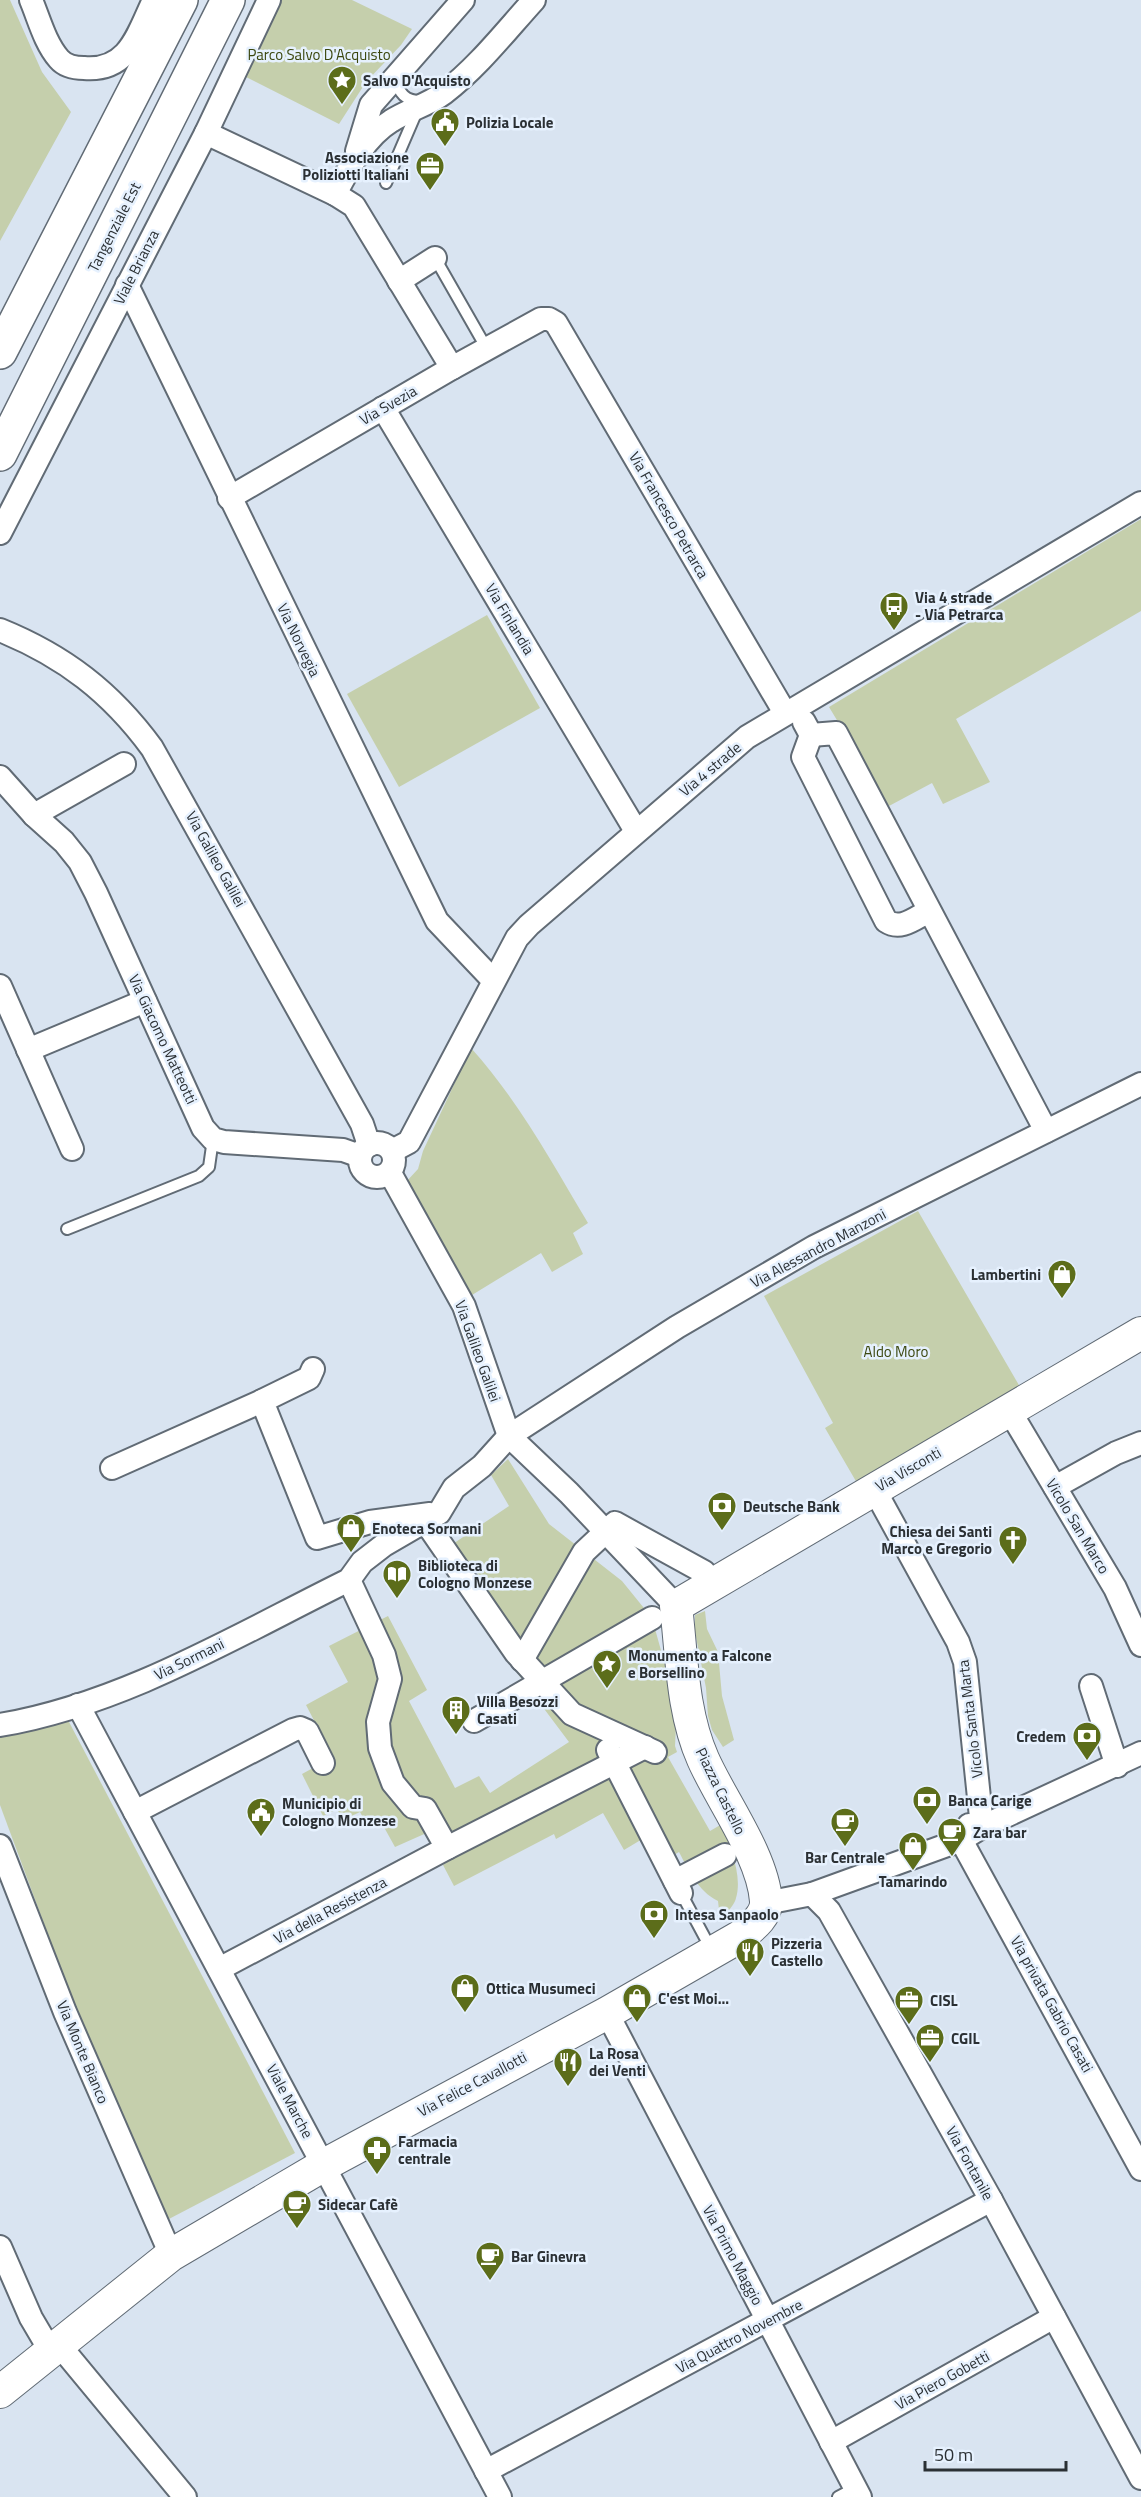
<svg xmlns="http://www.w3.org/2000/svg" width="1141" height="2497" font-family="'Titillium Web',sans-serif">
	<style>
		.green { fill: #c5cfac }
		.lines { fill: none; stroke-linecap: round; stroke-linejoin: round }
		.lane-casing { stroke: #616b75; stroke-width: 14 }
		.street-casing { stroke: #616b75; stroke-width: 26 }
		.secondary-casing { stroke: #616b75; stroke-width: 34 }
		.highway-casing { stroke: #616b75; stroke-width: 36 }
		.lane { stroke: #fff; stroke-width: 10 }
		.street { stroke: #fff; stroke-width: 22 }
		.secondary { stroke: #fff; stroke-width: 32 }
		.highway { stroke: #fff; stroke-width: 33 }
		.labels { text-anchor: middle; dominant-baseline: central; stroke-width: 5; stroke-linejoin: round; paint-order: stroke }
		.park-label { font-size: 15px; fill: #3b470e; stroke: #e6f1fe }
		.poi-label { font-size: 15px; font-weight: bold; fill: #2b3034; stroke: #e6f1fe; text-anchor: start }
		.street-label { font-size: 15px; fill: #2b3034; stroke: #e6f1fe }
	</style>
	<rect width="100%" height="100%" fill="#d9e4f1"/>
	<g class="green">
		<path d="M0,0H10L42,72L71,112L0,241Z"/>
		<path d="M277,0H352L412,29L401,45L366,82L339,124L242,75Z"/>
		<path d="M1141,519V611L956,719L990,782L943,804L932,783L889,806L829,707Z"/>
		<path d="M487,615L540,708L399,787L347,694Z"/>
		<path d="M471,1048C518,1100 552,1163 588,1223L573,1233L583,1254L552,1272L541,1253L472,1295L406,1182L418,1169L423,1151Z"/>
		<path d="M918,1211L1020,1387L857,1483L825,1428L833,1423L764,1296Z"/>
		<path d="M508,1459L549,1524L622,1581L652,1618L670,1683L676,1726L675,1746L677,1752L668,1757L710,1831L722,1824C729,1846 743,1874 736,1898C735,1903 730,1909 726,1914L719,1910L718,1901C698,1891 689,1871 679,1852L665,1860L649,1835L624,1850L603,1813L556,1839L554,1834L454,1886L443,1865L447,1862L431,1831L395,1847L380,1820L367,1825L360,1812L343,1820L337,1809L323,1816L302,1774L333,1757L306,1705L348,1682L329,1646L388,1616L427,1690L409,1701L455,1788L479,1776L490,1793L569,1742L506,1658L438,1554L509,1506L491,1475Z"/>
		<path d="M705,1611L707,1629L718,1652L722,1696L734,1740L723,1747L712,1730L708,1716L706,1688L695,1632V1615Z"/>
		<path d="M68,1720L295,2153L167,2220L77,2013L0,1805V1736Z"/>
	</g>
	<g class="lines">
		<g class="lane-casing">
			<g id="lane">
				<path d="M397,77C397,93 406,102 423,101"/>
				<path d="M386,183L417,111"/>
				<path d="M435,258L487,349"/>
				<path d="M67,1229L199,1176L209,1167L213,1139"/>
				<path d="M681,1893L711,1949"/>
				<path d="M838,2497L855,2488"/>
			</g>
		</g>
		<g class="street-casing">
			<g id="street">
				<path d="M31,0C39,19 45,43 59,59C65,66 76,68 84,68C129,72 138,33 154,0"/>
				<path d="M206,133L335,194L354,206L452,368"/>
				<path d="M357,151L371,105L463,0"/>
				<path d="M335,194C349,168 365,137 391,121C408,110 428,105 444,93C478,67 505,32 534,0"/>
				<path d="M399,281L435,258"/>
				<path d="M127,285L437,921L493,980"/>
				<path d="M383,408L636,831"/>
				<path d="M229,498L452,368L541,319H549L556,323L785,713"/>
				<path d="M0,533L206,133L269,0"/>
				<path d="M0,630C64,656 111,692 152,748L362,1124L369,1145"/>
				<path d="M804,722L811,735L803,757L886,921C901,931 915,918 929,911"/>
				<path d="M811,735L836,733L1046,1131"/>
				<path d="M0,777L34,815L64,842L80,862L96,893L203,1128L213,1139L224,1142L343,1150L360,1156"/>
				<path d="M34,815L124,764"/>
				<path d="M0,986L72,1149"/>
				<path d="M28,1050L145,1001"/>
				<circle cx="377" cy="1160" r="17"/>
				<path d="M392,1151L409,1142L517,938L529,925L747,737L1141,503"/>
				<path d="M390,1173L464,1306L509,1436L569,1493L676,1606"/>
				<path d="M313,1369L309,1378L262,1401L317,1538L370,1522L430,1514"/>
				<path d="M1009,1410L1115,1588L1141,1645"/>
				<path d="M112,1468L262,1401"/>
				<path d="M1055,1487L1116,1453L1141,1443"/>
				<path d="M425,1521L516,1653L572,1714L655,1752"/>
				<path d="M349,1580L384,1655L390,1679L378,1722L380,1748L393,1783L413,1807L425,1809L447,1848"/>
				<path d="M522,1660L584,1552L615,1523L704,1572"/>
				<path d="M1091,1686L1117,1766"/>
				<path d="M78,1705L500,2497"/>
				<path d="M474,1721L652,1618"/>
				<path d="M0,1725C124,1704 237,1635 349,1580L362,1562L384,1545L439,1513L454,1488L482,1466L509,1436L677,1327L814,1247L1141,1084"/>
				<path d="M608,1750L681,1893"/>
				<path d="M135,1812L293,1730L300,1728L307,1731L323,1763"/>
				<path d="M969,1825L982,1827L1141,1753"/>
				<path d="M961,1840L1141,2169"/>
				<path d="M0,1846L65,2012L171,2255"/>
				<path d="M675,1881L725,1855"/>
				<path d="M812,1894L961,1840L982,1827L965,1662L958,1642L874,1489"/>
				<path d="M766,1903L812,1894L829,1911L991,2200L1141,2478"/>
				<path d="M219,1969L447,1848L645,1747"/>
				<path d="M607,2013L860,2497"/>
				<path d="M0,2247L31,2318L51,2352"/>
				<path d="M60,2346L185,2497"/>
				<path d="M831,2442L1054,2317"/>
				<path d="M486,2471L991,2200"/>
			</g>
		</g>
		<g class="secondary-casing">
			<path id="secondary" d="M0,2392L171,2255L324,2165L607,2013L741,1936C752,1927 767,1916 766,1901C763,1856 721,1800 703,1759C682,1712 682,1657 676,1606L1141,1333"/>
		</g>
		<g class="highway-casing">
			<g id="highway">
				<path d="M0,352L181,0"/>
				<path d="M0,454L228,0"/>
			</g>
		</g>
		<use href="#lane" class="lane"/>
		<use href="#street" class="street"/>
		<use href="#secondary" class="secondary"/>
		<use href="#highway" class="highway"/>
	</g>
	<defs>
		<g id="sight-pin" transform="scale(1.5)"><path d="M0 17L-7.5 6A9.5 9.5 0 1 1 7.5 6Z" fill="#5c6d1a" stroke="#e6f1fe"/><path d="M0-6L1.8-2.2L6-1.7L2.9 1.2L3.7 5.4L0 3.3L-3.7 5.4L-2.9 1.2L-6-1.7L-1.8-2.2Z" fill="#fff"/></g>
		<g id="civic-pin" transform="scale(1.5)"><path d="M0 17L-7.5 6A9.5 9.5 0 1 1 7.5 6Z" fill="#5c6d1a" stroke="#e6f1fe"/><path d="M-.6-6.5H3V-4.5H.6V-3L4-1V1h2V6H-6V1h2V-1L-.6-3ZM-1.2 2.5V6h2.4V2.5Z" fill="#fff"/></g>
		<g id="office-pin" transform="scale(1.5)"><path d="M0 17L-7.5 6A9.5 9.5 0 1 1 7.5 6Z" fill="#5c6d1a" stroke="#e6f1fe"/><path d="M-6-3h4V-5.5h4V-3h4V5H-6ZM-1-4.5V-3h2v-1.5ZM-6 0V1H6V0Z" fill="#fff"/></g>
		<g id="bus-pin" transform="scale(1.5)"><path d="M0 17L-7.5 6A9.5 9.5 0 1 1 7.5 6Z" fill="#5c6d1a" stroke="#e6f1fe"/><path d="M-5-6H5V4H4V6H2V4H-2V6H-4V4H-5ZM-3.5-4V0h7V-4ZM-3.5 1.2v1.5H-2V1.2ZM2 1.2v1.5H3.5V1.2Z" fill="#fff"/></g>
		<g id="shop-pin" transform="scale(1.5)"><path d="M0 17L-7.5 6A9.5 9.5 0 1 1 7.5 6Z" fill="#5c6d1a" stroke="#e6f1fe"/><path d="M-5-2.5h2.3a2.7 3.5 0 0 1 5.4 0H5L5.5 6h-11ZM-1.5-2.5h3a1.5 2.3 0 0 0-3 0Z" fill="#fff"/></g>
		<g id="bank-pin" transform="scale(1.5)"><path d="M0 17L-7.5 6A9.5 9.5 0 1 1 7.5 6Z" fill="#5c6d1a" stroke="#e6f1fe"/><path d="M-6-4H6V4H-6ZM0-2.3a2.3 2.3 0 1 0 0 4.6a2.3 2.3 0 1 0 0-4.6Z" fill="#fff"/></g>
		<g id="church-pin" transform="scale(1.5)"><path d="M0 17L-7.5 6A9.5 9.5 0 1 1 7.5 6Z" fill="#5c6d1a" stroke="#e6f1fe"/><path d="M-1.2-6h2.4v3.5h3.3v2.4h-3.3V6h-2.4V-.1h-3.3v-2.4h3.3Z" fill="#fff"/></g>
		<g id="library-pin" transform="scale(1.5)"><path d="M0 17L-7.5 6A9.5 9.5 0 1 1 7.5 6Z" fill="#5c6d1a" stroke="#e6f1fe"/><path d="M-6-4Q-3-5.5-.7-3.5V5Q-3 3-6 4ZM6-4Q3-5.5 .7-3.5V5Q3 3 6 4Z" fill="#fff"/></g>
		<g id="building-pin" transform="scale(1.5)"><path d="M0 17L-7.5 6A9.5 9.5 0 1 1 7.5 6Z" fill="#5c6d1a" stroke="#e6f1fe"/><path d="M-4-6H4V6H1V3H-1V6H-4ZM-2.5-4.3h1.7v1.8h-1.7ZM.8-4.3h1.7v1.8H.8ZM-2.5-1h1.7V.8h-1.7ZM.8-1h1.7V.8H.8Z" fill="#fff"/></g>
		<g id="cafe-pin" transform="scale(1.5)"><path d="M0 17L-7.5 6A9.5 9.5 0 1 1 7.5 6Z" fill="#5c6d1a" stroke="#e6f1fe"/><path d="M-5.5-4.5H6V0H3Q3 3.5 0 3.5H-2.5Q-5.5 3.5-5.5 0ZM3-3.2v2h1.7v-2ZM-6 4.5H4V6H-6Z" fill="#fff"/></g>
		<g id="restaurant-pin" transform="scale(1.5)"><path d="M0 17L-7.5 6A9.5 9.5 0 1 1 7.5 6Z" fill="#5c6d1a" stroke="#e6f1fe"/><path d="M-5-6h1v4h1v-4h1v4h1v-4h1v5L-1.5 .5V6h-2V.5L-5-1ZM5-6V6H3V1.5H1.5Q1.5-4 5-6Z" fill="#fff"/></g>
		<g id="pharmacy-pin" transform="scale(1.5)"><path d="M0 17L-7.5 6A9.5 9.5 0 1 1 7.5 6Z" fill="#5c6d1a" stroke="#e6f1fe"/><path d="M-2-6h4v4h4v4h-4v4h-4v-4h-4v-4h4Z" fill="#fff"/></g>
	</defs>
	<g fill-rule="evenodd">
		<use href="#sight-pin" x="342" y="80"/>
		<use href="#civic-pin" x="445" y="122"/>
		<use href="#office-pin" x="430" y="166"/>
		<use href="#bus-pin" x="894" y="606"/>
		<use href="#shop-pin" x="1062" y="1274"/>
		<use href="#bank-pin" x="722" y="1506"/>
		<use href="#shop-pin" x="351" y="1528"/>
		<use href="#church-pin" x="1013" y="1540"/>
		<use href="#library-pin" x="397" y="1574"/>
		<use href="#sight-pin" x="607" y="1664"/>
		<use href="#building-pin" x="456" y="1710"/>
		<use href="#bank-pin" x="1087" y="1736"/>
		<use href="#bank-pin" x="927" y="1800"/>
		<use href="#civic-pin" x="261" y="1812"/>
		<use href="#cafe-pin" x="845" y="1822"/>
		<use href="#cafe-pin" x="952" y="1832"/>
		<use href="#shop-pin" x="913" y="1846"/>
		<use href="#bank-pin" x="654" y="1914"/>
		<use href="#restaurant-pin" x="750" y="1952"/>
		<use href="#shop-pin" x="465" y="1988"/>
		<use href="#shop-pin" x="637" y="1998"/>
		<use href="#office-pin" x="909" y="2000"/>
		<use href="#office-pin" x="930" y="2038"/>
		<use href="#restaurant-pin" x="568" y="2062"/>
		<use href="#pharmacy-pin" x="377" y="2150"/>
		<use href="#cafe-pin" x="297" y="2204"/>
		<use href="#cafe-pin" x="490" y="2256"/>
	</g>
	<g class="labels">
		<g class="park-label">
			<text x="319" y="54">Parco Salvo D'Acquisto</text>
			<text x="896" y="1351">Aldo Moro</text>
		</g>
		<g class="poi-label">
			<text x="363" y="80">Salvo D'Acquisto</text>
			<text x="466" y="122">Polizia Locale</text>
			<text x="409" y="157" text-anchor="end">Associazione<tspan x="409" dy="17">Poliziotti Italiani</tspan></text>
			<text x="915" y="597">Via 4 strade<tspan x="915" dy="17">- Via Petrarca</tspan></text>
			<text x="1041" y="1274" text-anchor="end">Lambertini</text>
			<text x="743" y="1506">Deutsche Bank</text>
			<text x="372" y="1528">Enoteca Sormani</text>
			<text x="992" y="1531" text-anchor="end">Chiesa dei Santi<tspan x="992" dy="17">Marco e Gregorio</tspan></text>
			<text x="418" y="1565">Biblioteca di<tspan x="418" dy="17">Cologno Monzese</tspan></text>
			<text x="628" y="1655">Monumento a Falcone<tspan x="628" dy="17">e Borsellino</tspan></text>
			<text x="477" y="1701">Villa Besozzi<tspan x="477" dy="17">Casati</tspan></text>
			<text x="1066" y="1736" text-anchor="end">Credem</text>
			<text x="948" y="1800">Banca Carige</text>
			<text x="282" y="1803">Municipio di<tspan x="282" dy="17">Cologno Monzese</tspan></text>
			<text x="973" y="1832">Zara bar</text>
			<text x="845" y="1857" text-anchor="middle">Bar Centrale</text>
			<text x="913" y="1881" text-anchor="middle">Tamarindo</text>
			<text x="675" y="1914">Intesa Sanpaolo</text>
			<text x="771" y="1943">Pizzeria<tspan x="771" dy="17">Castello</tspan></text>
			<text x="486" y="1988">Ottica Musumeci</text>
			<text x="658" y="1998">C'est Moi...</text>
			<text x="930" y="2000">CISL</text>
			<text x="951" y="2038">CGIL</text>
			<text x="589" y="2053">La Rosa<tspan x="589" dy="17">dei Venti</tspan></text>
			<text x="398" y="2141">Farmacia<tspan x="398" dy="17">centrale</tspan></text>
			<text x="318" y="2204">Sidecar Cafè</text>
			<text x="511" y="2256">Bar Ginevra</text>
		</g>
		<g class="street-label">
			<text transform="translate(114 227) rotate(-63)">Tangenziale Est</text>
			<text transform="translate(136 267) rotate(-63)">Viale Brianza</text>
			<text transform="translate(388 405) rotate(-30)">Via Svezia</text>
			<text transform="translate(669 515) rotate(60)">Via Francesco Petrarca</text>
			<text transform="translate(510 619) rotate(59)">Via Finlandia</text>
			<text transform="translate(299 640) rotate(64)">Via Norvegia</text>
			<text transform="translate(710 769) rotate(-40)">Via 4 strade</text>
			<text transform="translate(216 859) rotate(61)">Via Galileo Galilei</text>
			<text transform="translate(163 1039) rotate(65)">Via Giacomo Matteotti</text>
			<text transform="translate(818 1248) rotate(-28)">Via Alessandro Manzoni</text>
			<text transform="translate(478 1351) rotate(70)">Via Galileo Galilei</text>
			<text transform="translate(908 1469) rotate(-30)">Via Visconti</text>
			<text transform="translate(1078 1526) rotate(59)">Vicolo San Marco</text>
			<text transform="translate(189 1659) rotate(-26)">Via Sormani</text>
			<text transform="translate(970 1719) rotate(-97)">Vicolo Santa Marta</text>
			<text transform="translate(721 1791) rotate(64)">Piazza Castello</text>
			<text transform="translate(330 1910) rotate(-28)">Via della Resistenza</text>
			<text transform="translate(1052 2004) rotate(61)">Via privata Gabrio Casati</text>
			<text transform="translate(83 2052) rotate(67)">Via Monte Bianco</text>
			<text transform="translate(472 2084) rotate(-28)">Via Felice Cavallotti</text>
			<text transform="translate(290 2101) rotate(62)">Viale Marche</text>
			<text transform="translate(970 2163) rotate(61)">Via Fontanile</text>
			<text transform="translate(733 2255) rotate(62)">Via Primo Maggio</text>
			<text transform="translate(739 2336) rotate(-28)">Via Quattro Novembre</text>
			<text transform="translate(942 2380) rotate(-29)">Via Piero Gobetti</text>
		</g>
	</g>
	<path d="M925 2461v9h141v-9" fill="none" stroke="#2b3034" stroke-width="3"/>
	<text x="934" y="2461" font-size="18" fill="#2b3034" stroke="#e6f1fe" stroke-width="4.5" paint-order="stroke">50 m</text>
</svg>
